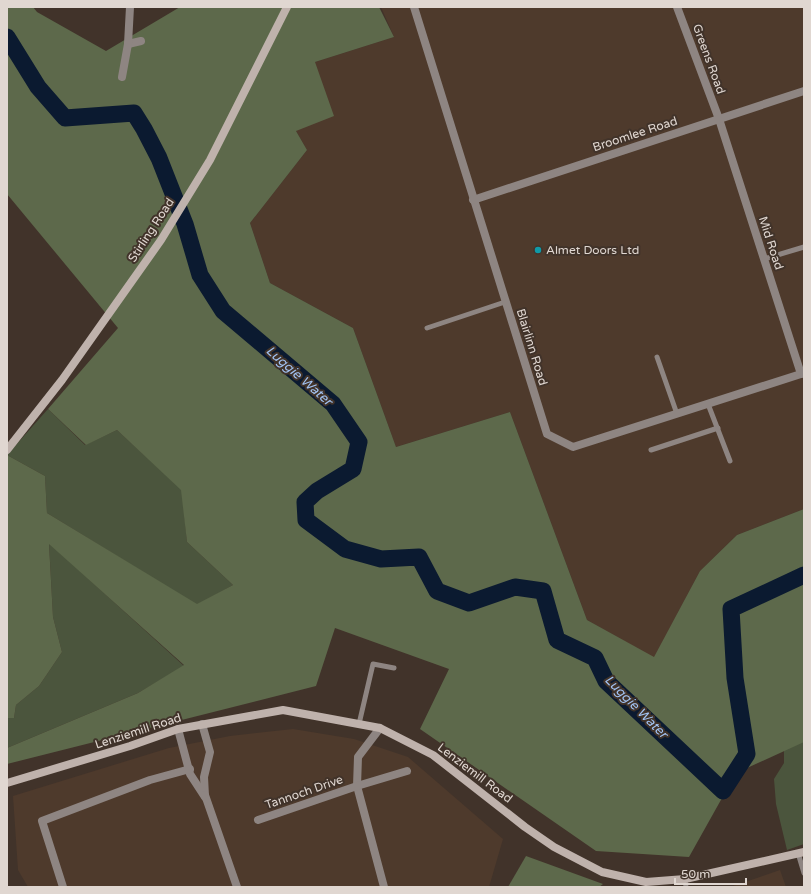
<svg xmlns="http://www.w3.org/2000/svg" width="811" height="894" font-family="'Varela Round',sans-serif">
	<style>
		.built { fill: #4e3a2c }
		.green { fill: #4b553d }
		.forest { fill: #5d694b }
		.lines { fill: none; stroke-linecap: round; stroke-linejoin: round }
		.river { stroke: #0b1a30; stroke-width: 17 }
		.lane { stroke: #8e8582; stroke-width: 5 }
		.street { stroke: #8e8582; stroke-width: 8 }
		.secondary { stroke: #bfb2ac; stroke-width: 8 }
		.culture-dot { fill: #0f9aa8; stroke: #41332a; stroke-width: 1.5 }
		.labels { text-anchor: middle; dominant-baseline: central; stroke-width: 4; stroke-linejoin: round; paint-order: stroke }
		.street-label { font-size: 12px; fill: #e0d7d1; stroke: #41332a }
		.poi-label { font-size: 12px; fill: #e0d7d1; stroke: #41332a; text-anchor: start }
		.water-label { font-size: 13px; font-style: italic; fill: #a2c3f3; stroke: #41332a }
	</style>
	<rect width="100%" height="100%" fill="#41332a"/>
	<g class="built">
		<path d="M381,7H804V509L737,535L700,571L654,658L587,620L510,412L396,447L353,328L270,283L250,223L307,150L296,131L315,62L394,37Z"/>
		<path d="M293,729L354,739L408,757L503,839L489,887H28L18,870L13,796L169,748L230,736Z"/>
		<path d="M780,870L786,887H730L757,878Z"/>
	</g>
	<g class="green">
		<path d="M48,409L85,445L117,430L182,490L187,542L233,585L197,605L47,513L45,476L7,455Z"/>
		<path d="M49,543L184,666L138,693L7,748V718H14L16,705L39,686L62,652L53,617Z"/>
		<path d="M804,722V844L787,850L776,804L774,779L784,763V734Z"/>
	</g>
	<g class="forest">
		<path d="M7,7H33L37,12L106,51L180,7H379L394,37L315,62L334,116L296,131L307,150L250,223L270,283L353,328L396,447L510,412L587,620L654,657L700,571L737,535L804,509V742L736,773L689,857L596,851L420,729L449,669L335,628L316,686L7,764V748L138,693L184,665L49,544L53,617L62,652L39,686L16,705L14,718H7V455L45,476L47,513L197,604L233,585L187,542L181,490L117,430L86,445L48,409L118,328L7,194Z"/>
		<path d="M526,856L603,884L599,887H508Z"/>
	</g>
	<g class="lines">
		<path class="river" d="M7,37L38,87L65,118L134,113L144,129L159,158L185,224L200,275L223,311L333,404L359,442L353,469L317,491L305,502L306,520L345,549L381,559L419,557L437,591L469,603L515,587L543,591L557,640L595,658L606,681L723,791L747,754L735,678L731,609L804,575"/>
		<g class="lane">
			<path d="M764,259L804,247"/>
			<path d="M427,328L505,302"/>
			<path d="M657,357L677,414"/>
			<path d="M708,404L730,461"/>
			<path d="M651,450L718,428"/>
			<path d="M359,724L373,664L394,668"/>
			<path d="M798,853L804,873"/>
			<path d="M685,879L686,887"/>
		</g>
		<g class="street">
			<path d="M414,7L547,434L573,447L804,373"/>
			<path d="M677,7L719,119L801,374"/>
			<path d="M128,44L141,41"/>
			<path d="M122,77L128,44L130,7"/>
			<path d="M473,200L804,91"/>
			<path d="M202,724L210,752L204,777L205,796"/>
			<path d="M380,728L358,757L357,786L384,887"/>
			<path d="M178,729L190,774L205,797"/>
			<path d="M205,795L237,887"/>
			<path d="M258,820L357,786L407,771"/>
			<path d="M63,887L42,821L150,780L190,769"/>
		</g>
		<g class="secondary">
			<path d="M7,450L62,380L161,240L210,160L287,7"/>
			<path d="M7,783L130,746L178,729L283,710L380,728L433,755L525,827L554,847L602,872L646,882L685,879L804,852"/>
		</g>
	</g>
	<circle class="culture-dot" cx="538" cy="250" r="4"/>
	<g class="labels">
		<g class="street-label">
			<text transform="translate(709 59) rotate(70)">Greens Road</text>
			<text transform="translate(635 134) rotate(-18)">Broomlee Road</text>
			<text transform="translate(151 230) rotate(-57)">Stirling Road</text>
			<text transform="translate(771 243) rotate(72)">Mid Road</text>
			<text transform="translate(532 347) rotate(73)">Blairlinn Road</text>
			<text transform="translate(138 731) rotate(-18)">Lenziemill Road</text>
			<text transform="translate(475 773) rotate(37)">Lenziemill Road</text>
			<text transform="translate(304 792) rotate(-19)">Tannoch Drive</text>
		</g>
		<g class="poi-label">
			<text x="546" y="250">Almet Doors Ltd</text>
		</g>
		<g class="water-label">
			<text transform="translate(299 376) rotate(41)">Luggie Water</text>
			<text transform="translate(636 707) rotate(45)">Luggie Water</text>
		</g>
	</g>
	<rect width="811" height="894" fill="none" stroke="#e0d7d1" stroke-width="16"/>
	<path d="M675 878v6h71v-6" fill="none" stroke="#e0d7d1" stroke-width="2"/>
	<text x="681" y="878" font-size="12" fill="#e0d7d1" stroke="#41332a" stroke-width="3" paint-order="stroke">50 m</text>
</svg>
